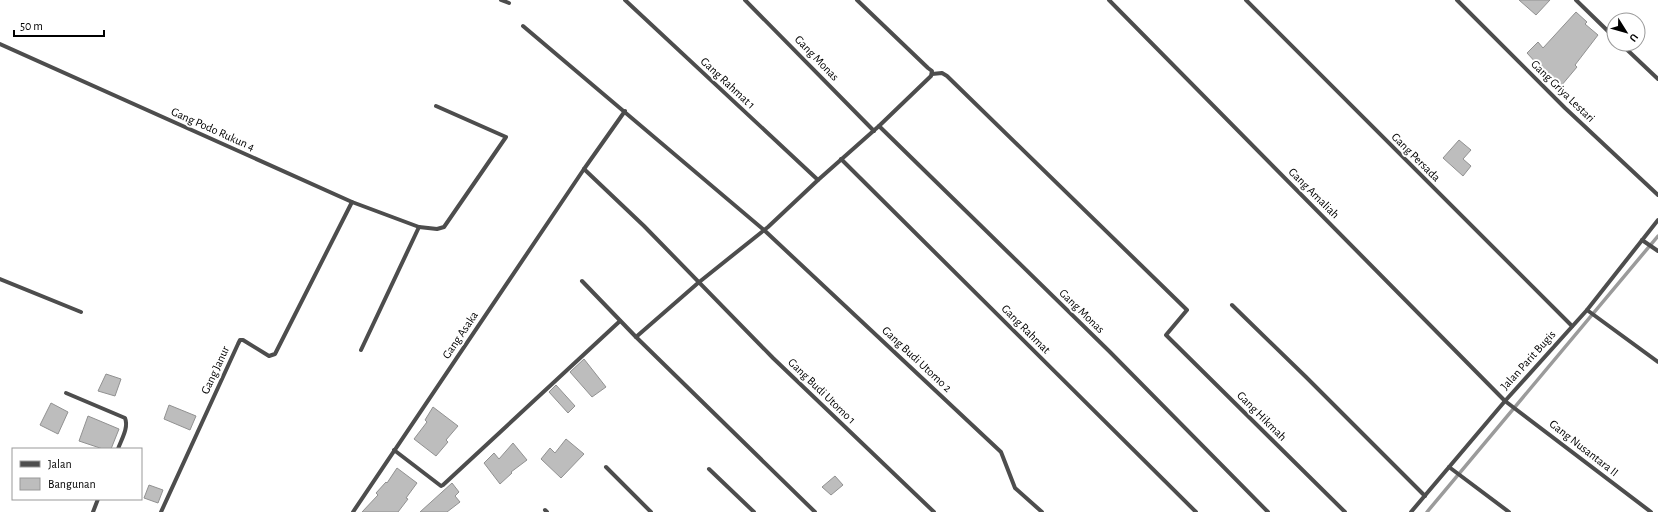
<svg xmlns="http://www.w3.org/2000/svg" width="1658" height="512" font-family="'Alegreya Sans',sans-serif">
	<style>
		.lines { fill: none; stroke-linecap: round; stroke-linejoin: round }
		.stream { stroke: #9b9b9b; stroke-width: 3.5 }
		.building { fill: #bdbdbd; stroke: #919191 }
		.street { stroke: #4d4d4d; stroke-width: 4 }
		.labels { text-anchor: middle; dominant-baseline: central; stroke-width: 4; stroke-linejoin: round; paint-order: stroke }
		.street-label { font-size: 12px; fill: #000; stroke: #fff }
	</style>
	<rect width="100%" height="100%" fill="#fff"/>
	<g class="lines">
		<path class="stream" d="M1427,512L1658,236"/>
	</g>
	<g class="building">
		<path d="M1519,0H1550L1536,15Z"/>
		<path d="M1576,12L1587,22L1585,24L1598,35L1575,65L1577,67L1561,86L1549,77L1527,53L1538,42L1543,48Z"/>
		<path d="M1459,140L1471,150L1463,159L1471,166L1463,176L1443,158Z"/>
		<path d="M584,359L606,387L592,397L570,372Z"/>
		<path d="M106,374L121,379L115,396L98,391Z"/>
		<path d="M556,385L575,406L568,413L549,392Z"/>
		<path d="M51,403L68,412L58,434L40,425Z"/>
		<path d="M169,405L196,416L190,430L164,419Z"/>
		<path d="M433,407L458,426L446,440L448,442L436,456L414,439L427,422L425,420Z"/>
		<path d="M88,416L119,429L111,449H103L79,441Z"/>
		<path d="M566,439L584,454L561,478L541,459L550,448L555,453Z"/>
		<path d="M513,443L527,460L511,472L512,473L500,484L484,463L494,453L499,459Z"/>
		<path d="M397,468L417,483L406,498L408,499L398,512H362L378,495L376,493L386,482L387,483Z"/>
		<path d="M835,476L843,485L831,495L822,487Z"/>
		<path d="M452,483L459,492L455,496L460,502L447,512H420Z"/>
		<path d="M149,485L163,490L158,503L144,498Z"/>
	</g>
	<g class="lines">
		<g class="street">
			<path d="M501,0L509,3"/>
			<path d="M625,0L818,180"/>
			<path d="M745,0L874,131"/>
			<path d="M1109,0L1505,401L1651,512"/>
			<path d="M1246,0L1572,326"/>
			<path d="M1457,0L1565,108L1658,195"/>
			<path d="M1576,0L1614,37"/>
			<path d="M523,26L764,230L1001,452L1015,488L1042,512"/>
			<path d="M0,44L352,202L419,227L437,229L444,227L506,137L436,106"/>
			<path d="M1621,44L1658,79"/>
			<path d="M932,74L942,73L947,76L1187,310L1166,335L1345,512"/>
			<path d="M879,126L1110,352L1268,512"/>
			<path d="M841,159L1196,512"/>
			<path d="M584,169L644,226L773,358L934,512"/>
			<path d="M1642,240L1658,251"/>
			<path d="M0,279L81,312"/>
			<path d="M582,281L636,337L698,283L768,227L818,180L879,126L931,76L932,71L928,68L857,0"/>
			<path d="M1232,305L1306,377L1425,496"/>
			<path d="M1587,310L1658,362"/>
			<path d="M636,337L815,512"/>
			<path d="M361,350L419,227"/>
			<path d="M66,393L125,418C129,428 121,440 118,449"/>
			<path d="M394,450L441,486L443,485L620,321"/>
			<path d="M606,467L651,512"/>
			<path d="M1449,467L1509,512"/>
			<path d="M709,469L754,512"/>
			<path d="M545,510L547,512"/>
			<path d="M93,512L98,499"/>
			<path d="M161,512L238,344L240,340H243L269,356L275,354L352,202"/>
			<path d="M353,512L584,169L625,111"/>
			<path d="M1411,512L1505,401L1587,310L1658,220"/>
		</g>
	</g>
	<g class="labels">
		<g class="street-label">
			<text transform="translate(817 58) rotate(46)">Gang Monas</text>
			<text transform="translate(728 83) rotate(43)">Gang Rahmat 1</text>
			<text transform="translate(1563 91) rotate(44)">Gang Griya Lestari</text>
			<text transform="translate(213 129) rotate(24)">Gang Podo Rukun 4</text>
			<text transform="translate(1416 157) rotate(45)">Gang Persada</text>
			<text transform="translate(1314 193) rotate(45)">Gang Amaliah</text>
			<text transform="translate(1082 311) rotate(44)">Gang Monas</text>
			<text transform="translate(1026 329) rotate(45)">Gang Rahmat</text>
			<text transform="translate(460 335) rotate(-56)">Gang Asaka</text>
			<text transform="translate(917 359) rotate(43)">Gang Budi Utomo 2</text>
			<text transform="translate(1528 360) rotate(-48)">Jalan Parit Bugis</text>
			<text transform="translate(215 370) rotate(-65)">Gang Janur</text>
			<text transform="translate(822 391) rotate(44)">Gang Budi Utomo 1</text>
			<text transform="translate(1262 416) rotate(45)">Gang Hikmah</text>
			<text transform="translate(1584 448) rotate(38)">Gang Nusantara II</text>
		</g>
	</g>
	<rect x="12" y="448" width="130" height="52" fill="#ffffff" stroke="#999999"/>
	<rect x="20" y="461" width="20" height="6" fill="#4d4d4d" stroke="#999999"/>
	<text x="48" y="468" font-size="12" fill="#000000">Jalan</text>
	<rect x="20" y="478" width="20" height="12" fill="#bdbdbd" stroke="#999999"/>
	<text x="48" y="488" font-size="12" fill="#000000">Bangunan</text>
	<g transform="translate(1626 32) rotate(127)"><circle r="19" fill="#ffffff" stroke="#999999"/>
	<path d="M0-3L7 15L0 10L-7 15Z" fill="#000000"/>
	<text y="-6" font-size="11" font-weight="bold" text-anchor="middle" fill="#000000">U</text>
	</g>
	<path d="M14 30v6h90v-6" fill="none" stroke="#000000" stroke-width="2"/>
	<text x="20" y="30" font-size="12" fill="#000000" stroke="#ffffff" stroke-width="3" paint-order="stroke">50 m</text>
</svg>
